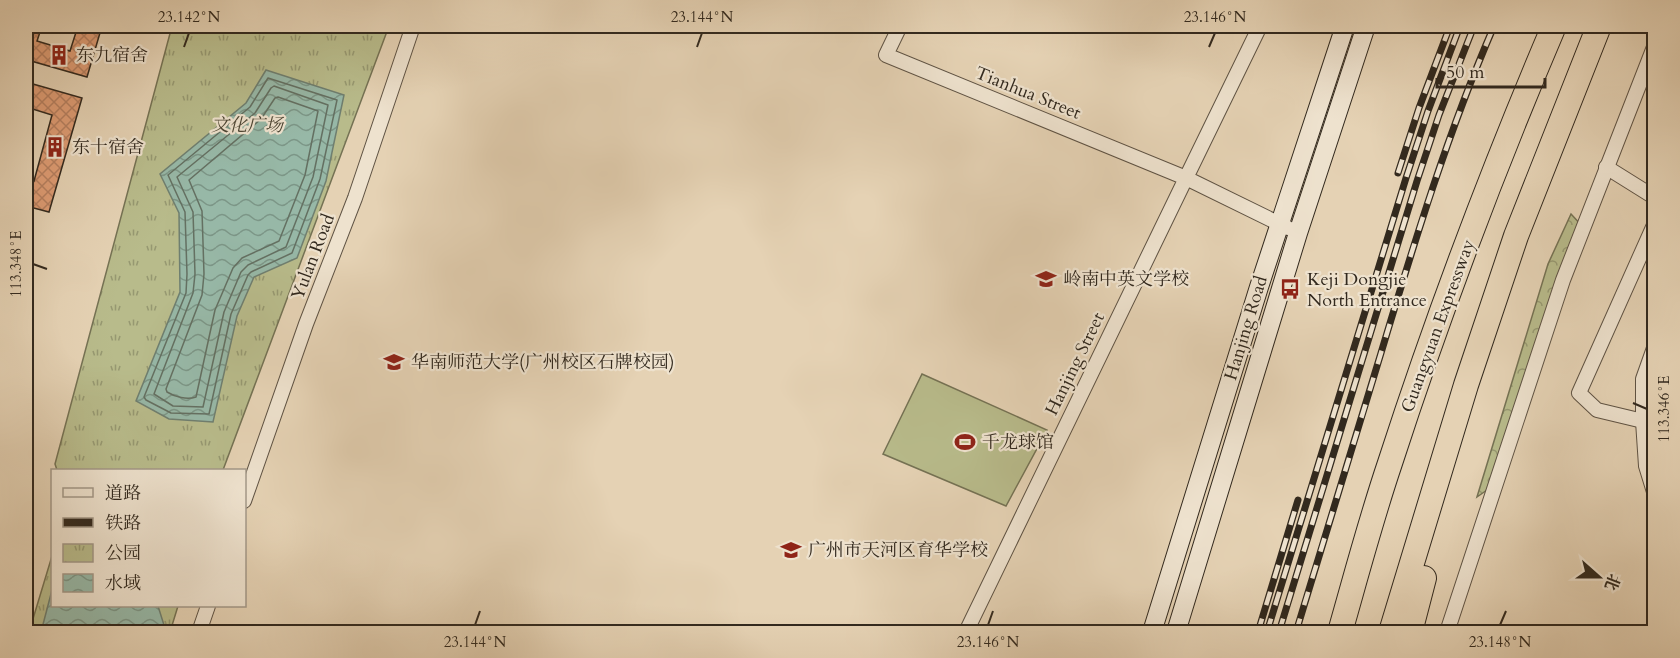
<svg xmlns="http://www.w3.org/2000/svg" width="1680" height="658" font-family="Cardo,'Noto Serif SC',serif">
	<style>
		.forest { fill: url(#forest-crowns); stroke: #757254; stroke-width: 1.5 }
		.park { fill: url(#park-tufts); stroke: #757254; stroke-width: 1.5 }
		.garden { fill: #b8bb8b; stroke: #757254; stroke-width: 1.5 }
		.water { fill: url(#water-waves); stroke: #6f7f70; stroke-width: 1.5 }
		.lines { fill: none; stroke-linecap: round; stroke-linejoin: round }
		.shore { stroke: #647062; stroke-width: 1.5 }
		.building { fill: url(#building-cross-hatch); stroke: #32291e; stroke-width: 1.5 }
		.street-casing { stroke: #5f5344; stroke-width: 16 }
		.secondary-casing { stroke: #32291e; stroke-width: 20 }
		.highway-casing { stroke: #32291e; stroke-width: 26 }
		.street { stroke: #eee2ce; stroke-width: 14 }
		.secondary { stroke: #eee2ce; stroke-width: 18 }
		.highway { stroke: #e5d2b4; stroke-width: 24 }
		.rail-casing { stroke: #32291e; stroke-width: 7 }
		.rail { stroke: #eee2ce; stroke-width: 4.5; stroke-dasharray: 14; stroke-linecap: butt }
		.ticks { fill: none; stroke: #32291e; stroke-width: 2 }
		.labels { text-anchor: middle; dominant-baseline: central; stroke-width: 4.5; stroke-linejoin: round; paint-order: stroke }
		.poi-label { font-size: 18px; fill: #32291e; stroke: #eee2ce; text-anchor: start }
		.street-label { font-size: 18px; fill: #32291e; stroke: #eee2ce }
		.park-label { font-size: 18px; font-style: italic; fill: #4d4634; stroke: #eee2ce }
		.neatline { fill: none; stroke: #32291e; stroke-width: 2 }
		.ticks-label { font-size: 15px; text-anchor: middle; fill: #32291e }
	</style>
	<defs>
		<pattern id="forest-crowns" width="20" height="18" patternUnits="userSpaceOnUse" patternTransform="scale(1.5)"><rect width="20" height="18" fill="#b8bb8b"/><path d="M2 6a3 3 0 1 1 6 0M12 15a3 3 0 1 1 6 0" fill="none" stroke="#969871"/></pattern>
		<pattern id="park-tufts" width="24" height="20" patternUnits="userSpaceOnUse" patternTransform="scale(1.5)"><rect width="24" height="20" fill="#b8bb8b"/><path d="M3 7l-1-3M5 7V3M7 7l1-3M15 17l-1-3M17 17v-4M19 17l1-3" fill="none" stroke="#969871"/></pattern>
		<pattern id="water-waves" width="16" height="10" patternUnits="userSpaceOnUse" patternTransform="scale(1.5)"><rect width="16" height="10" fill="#97b8a7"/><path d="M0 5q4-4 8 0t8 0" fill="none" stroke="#7c9687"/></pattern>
		<pattern id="building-cross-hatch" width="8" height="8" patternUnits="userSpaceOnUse" patternTransform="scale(1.5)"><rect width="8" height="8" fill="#de9c74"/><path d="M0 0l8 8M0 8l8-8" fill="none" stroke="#b57f5f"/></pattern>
	</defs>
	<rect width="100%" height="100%" fill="#e5d2b4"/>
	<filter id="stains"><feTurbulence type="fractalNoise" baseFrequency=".00333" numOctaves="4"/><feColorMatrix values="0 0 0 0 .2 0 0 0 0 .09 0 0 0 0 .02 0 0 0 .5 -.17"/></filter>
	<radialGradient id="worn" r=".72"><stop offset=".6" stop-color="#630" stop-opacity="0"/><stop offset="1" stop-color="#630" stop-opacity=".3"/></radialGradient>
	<path class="forest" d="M1571,214L1583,227L1497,483L1477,497L1548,264Z"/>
	<g class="park">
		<path d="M172,26H389L223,470H57L55,464Z"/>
		<path d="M52,556V606H178L170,632H29Z"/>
	</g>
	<path class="garden" d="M922,374L1047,430L1006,506L883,454Z"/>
	<g class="water">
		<path d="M266,70L344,95L326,181L297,258L254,277L237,316L213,422L169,419L136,401L180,292L179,213L160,174L246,103Z"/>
		<path d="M52,590V606H158L164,625L159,632H41Z"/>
	</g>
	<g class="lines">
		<g class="shore">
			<path d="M268,78L337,100L320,179L292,253L251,272L248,275L231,314L209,414L171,413L146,400L144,397L186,293L187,274L185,212L168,175L250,107Z"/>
			<path d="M274,86L328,105L313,177L286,247L248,265L241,272L224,312L203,407L173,406L154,394L193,293L195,274L193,212L177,177L255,113L271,88Z"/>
			<path d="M278,97L318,111L305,175L279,241L242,258L233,268L215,310L196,397C187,400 175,397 167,392L166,389L202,295L204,274L202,211L189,180L261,119L275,98Z"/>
		</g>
	</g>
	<g class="building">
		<path d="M26,26H42L37,41L70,51L78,26H102L87,77L31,61L28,70L26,69Z"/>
		<path d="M26,82L82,98L49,212L26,206V179L34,181L52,115L26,107Z"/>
	</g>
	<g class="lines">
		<g class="street-casing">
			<g id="street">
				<path d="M900,26L886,55L1186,178L966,632"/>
				<path d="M1260,26L1186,178L1288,228"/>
				<path d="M1606,167L1654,197"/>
				<path d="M1654,348L1643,379V421L1646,466L1654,492"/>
				<path d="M1643,421L1597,410L1579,393L1654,225"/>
				<path d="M244,501L306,324L355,198L413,26"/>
				<path d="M199,632L208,606"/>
				<path d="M1447,632L1563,280L1654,47"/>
			</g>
		</g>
		<g class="secondary-casing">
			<g id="secondary">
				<path d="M1152,632L1259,287L1345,26"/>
				<path d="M1176,632L1298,233L1366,26"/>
			</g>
		</g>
		<g class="highway-casing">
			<g id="highway">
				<path d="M1340,632C1356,576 1371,519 1390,463C1438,315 1493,169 1554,26"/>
				<path d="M1391,632L1466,385L1516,236L1599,26"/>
				<path d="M1410,632L1424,578"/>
			</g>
		</g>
		<use href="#street" class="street"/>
		<use href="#secondary" class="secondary"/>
		<use href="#highway" class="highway"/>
		<g class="rail-casing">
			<g id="rail">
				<path d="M1398,173L1419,108L1450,26"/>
				<path d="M1258,632L1298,500"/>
				<path d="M1267,632L1406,178L1428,111L1460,26"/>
				<path d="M1279,632L1417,181L1439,115L1474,26"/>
				<path d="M1296,632C1324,539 1353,446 1381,353C1414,243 1448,132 1494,26"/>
			</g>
		</g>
		<use href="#rail" class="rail"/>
	</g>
	<path class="ticks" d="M184,47L189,33M697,47L702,33M1209,47L1215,33M33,264L47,269M1633,403L1647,409M475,625L480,611M988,625L993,611M1500,625L1506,611"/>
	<defs>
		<g id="building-bare" transform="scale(1.62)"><path d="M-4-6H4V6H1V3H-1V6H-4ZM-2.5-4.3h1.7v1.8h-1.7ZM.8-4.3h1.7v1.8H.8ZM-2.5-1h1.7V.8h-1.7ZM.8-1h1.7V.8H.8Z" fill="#8f2418" stroke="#eee2ce" stroke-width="2.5" paint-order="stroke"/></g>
		<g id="school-bare" transform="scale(1.62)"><path d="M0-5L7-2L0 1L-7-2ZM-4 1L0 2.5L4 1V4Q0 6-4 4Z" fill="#8f2418" stroke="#eee2ce" stroke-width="2.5" paint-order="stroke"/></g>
		<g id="bus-bare" transform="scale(1.62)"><path d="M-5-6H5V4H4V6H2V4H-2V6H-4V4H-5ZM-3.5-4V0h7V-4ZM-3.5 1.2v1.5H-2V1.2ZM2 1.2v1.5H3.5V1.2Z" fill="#8f2418" stroke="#eee2ce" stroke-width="2.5" paint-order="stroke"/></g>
		<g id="university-bare" transform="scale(1.62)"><path d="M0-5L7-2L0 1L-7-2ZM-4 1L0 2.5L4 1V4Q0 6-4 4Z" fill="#8f2418" stroke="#eee2ce" stroke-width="2.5" paint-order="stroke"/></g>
		<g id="stadium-bare" transform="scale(1.62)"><path d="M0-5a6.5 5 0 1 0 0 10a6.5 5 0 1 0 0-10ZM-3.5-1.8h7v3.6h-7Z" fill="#8f2418" stroke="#eee2ce" stroke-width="2.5" paint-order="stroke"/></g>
	</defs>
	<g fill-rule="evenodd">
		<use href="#building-bare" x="59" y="55"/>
		<use href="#building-bare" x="55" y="147"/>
		<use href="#school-bare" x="1046" y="279"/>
		<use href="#bus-bare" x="1290" y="289"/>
		<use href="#university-bare" x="394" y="362"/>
		<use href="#stadium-bare" x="965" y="442"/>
		<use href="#school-bare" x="791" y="550"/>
	</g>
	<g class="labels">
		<g class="poi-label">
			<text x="76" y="55">东九宿舍</text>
			<text x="72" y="147">东十宿舍</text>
			<text x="1063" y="279">岭南中英文学校</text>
			<text x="1307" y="279">Keji Dongjie<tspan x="1307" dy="21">North Entrance</tspan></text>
			<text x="411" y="362">华南师范大学(广州校区石牌校园)</text>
			<text x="982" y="442">千龙球馆</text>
			<text x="808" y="550">广州市天河区育华学校</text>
		</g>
		<g class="street-label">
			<text transform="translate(1028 93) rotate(22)">Tianhua Street</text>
			<text transform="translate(313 257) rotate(-69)">Yulan Road</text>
			<text transform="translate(1438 326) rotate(-70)">Guangyuan Expressway</text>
			<text transform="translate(1246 328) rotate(-73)">Hanjing Road</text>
			<text transform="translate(1075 364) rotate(-64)">Hanjing Street</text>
		</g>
		<g class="park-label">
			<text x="247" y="125">文化广场</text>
		</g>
	</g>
	<rect width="1680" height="658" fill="none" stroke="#e5d2b4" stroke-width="66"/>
	<rect x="51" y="469" width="195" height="138" fill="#eee2ce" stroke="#a39888" stroke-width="1.5"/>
	<rect x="63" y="488" width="30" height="9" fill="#eee2ce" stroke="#a39888" stroke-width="1.5"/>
	<text x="105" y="499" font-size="18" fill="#32291e">道路</text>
	<rect x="63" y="518" width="30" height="9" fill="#32291e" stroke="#a39888" stroke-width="1.5"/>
	<text x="105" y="529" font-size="18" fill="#32291e">铁路</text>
	<rect x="63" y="544" width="30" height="18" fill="url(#park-tufts)" stroke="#a39888" stroke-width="1.5"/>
	<text x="105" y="559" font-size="18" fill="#32291e">公园</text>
	<rect x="63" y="574" width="30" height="18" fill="url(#water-waves)" stroke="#a39888" stroke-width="1.5"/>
	<text x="105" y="589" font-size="18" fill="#32291e">水域</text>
	<g transform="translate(1599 577) rotate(111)" stroke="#eee2ce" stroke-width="4.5" paint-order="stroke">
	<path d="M0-4.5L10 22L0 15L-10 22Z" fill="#32291e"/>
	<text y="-9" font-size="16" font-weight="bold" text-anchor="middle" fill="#32291e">北</text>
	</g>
	<path d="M1437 78v9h108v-9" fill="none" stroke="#32291e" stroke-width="3"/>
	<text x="1446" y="78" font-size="18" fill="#32291e" stroke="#eee2ce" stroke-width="4.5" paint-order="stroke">50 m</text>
	<rect x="33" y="33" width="1614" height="592" class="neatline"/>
	<g class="ticks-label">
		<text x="189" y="22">23.142°N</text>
		<text x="702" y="22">23.144°N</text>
		<text x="1215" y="22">23.146°N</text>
		<text transform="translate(16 264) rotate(-90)" y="5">113.348°E</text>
		<text transform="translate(1664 409) rotate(-90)" y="5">113.346°E</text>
		<text x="475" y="647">23.144°N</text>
		<text x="988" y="647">23.146°N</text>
		<text x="1500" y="647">23.148°N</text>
	</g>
	<rect width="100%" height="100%" filter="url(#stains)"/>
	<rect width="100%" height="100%" fill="url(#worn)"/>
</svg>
